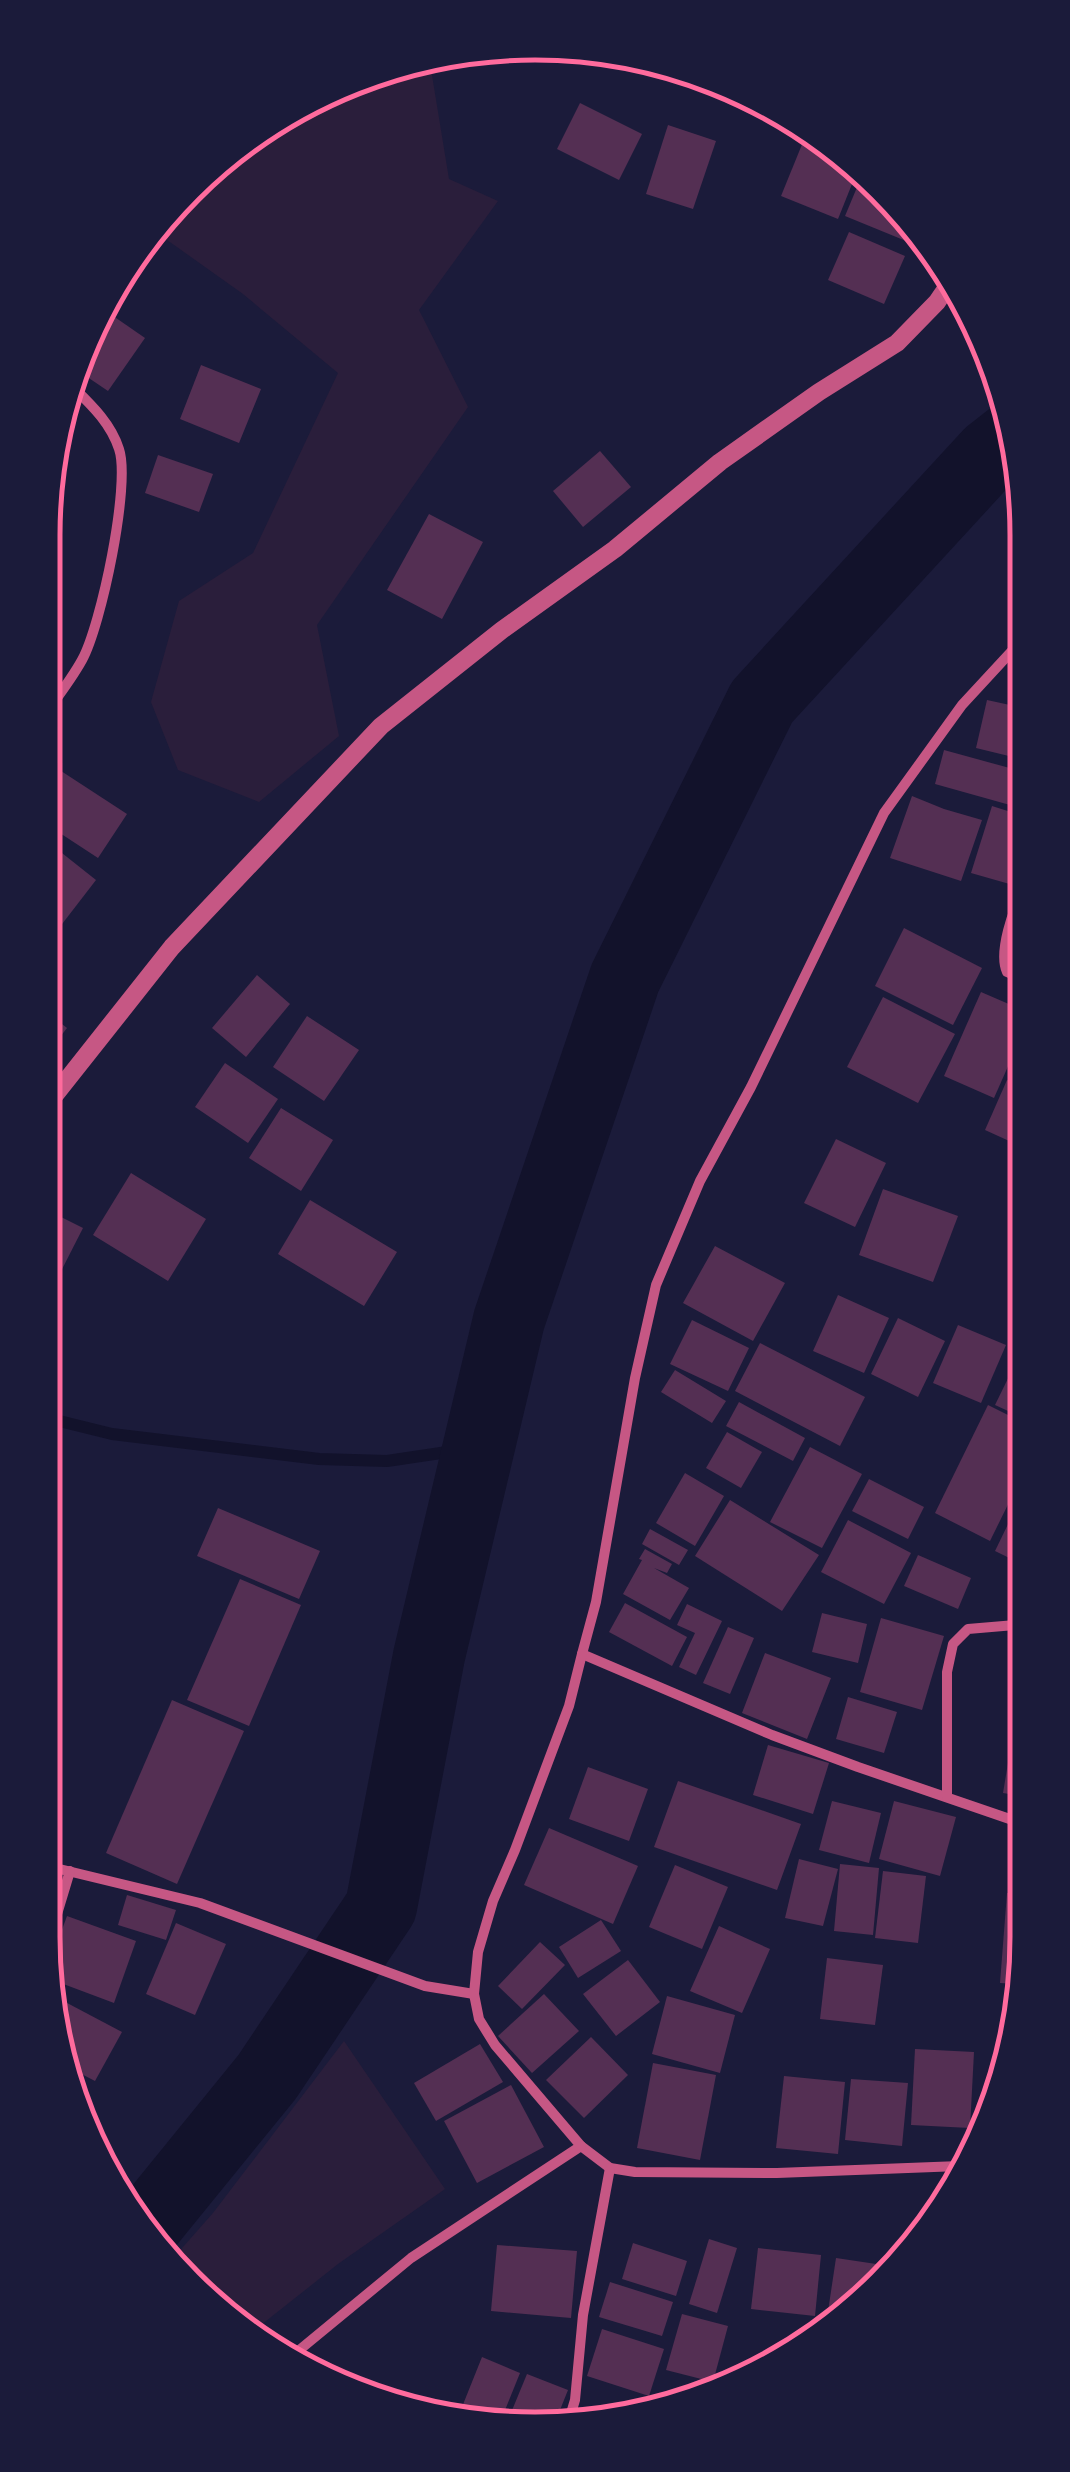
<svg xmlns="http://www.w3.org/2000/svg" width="1070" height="2472" font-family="Merriweather,serif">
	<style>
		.green { fill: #2a1e3b }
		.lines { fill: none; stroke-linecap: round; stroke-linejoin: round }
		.stream { stroke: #12122b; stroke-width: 12 }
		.river { stroke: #12122b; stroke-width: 72 }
		.building { fill: #542f53 }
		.minor { stroke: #c65784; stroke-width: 10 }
		.tertiary { stroke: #c65784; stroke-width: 18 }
		.rim { fill: none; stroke: #ff6b9d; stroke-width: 5 }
	</style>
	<rect width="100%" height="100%" fill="#1b1b3a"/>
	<g class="green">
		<path d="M430,63L449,179L498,201L419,310L468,407L317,625L339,736L259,802L178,770L151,702L179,601L253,553L338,373L243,294L153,230L165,210L318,93Z"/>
		<path d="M344,2041L445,2189L338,2264L251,2333L168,2264L213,2213Z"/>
	</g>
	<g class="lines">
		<path class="stream" d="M43,1417L112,1434L319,1459L387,1461L454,1451L480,1443"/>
		<path class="river" d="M145,2227L267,2077L381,1907L429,1656L509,1320L625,978L762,702L990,454L1013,436"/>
	</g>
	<g class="building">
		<path d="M687,68L694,69L739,91L731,105L682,78Z"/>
		<path d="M580,103L642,134L619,180L557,149Z"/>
		<path d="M668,125L716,141L693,209L646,194Z"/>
		<path d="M803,142L848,160L858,169L838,219L781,196Z"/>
		<path d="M863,173L906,211L914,223L906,241L845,216Z"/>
		<path d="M849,232L905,256L884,304L828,280Z"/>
		<path d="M106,311L145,338L108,391L74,368Z"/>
		<path d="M201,365L261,389L239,443L180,419Z"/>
		<path d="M600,451L631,487L583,527L553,491Z"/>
		<path d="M158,455L213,474L199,512L145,493Z"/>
		<path d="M429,514L483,542L442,619L387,590Z"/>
		<path d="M987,700L1024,708V728L1017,758L976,748Z"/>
		<path d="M944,750L1024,772V809L935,784Z"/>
		<path d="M58,769L127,814L98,858L43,822V793Z"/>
		<path d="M912,796L944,809L982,820L961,881L890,858Z"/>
		<path d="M992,806L1024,816V848L1013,885L971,873Z"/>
		<path d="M43,838L96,880L59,928L43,916Z"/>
		<path d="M1024,920H1025V961L1011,957Z"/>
		<path d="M43,924L62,939L43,965Z"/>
		<path d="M904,928L982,968L953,1025L875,986Z"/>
		<path d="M257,975L290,1004L246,1057L212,1028Z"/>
		<path d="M981,992L1025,1011V1028L994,1098L944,1076Z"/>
		<path d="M883,997L955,1034L918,1103L847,1067Z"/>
		<path d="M43,1009L67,1028L43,1059Z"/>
		<path d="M307,1016L359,1050L324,1101L273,1067Z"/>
		<path d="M225,1063L278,1099L248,1143L195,1107Z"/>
		<path d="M1007,1080L1025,1088V1129L1018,1145L985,1130Z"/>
		<path d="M281,1108L333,1140L301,1191L249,1158Z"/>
		<path d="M836,1139L886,1163L855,1227L804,1203Z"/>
		<path d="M131,1173L206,1219L168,1281L93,1235Z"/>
		<path d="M883,1189L958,1216L933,1282L859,1255Z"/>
		<path d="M310,1200L397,1252L364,1306L278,1254Z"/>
		<path d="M43,1208L83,1228L55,1283L43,1277Z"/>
		<path d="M715,1246L785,1283L753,1341L683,1303Z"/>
		<path d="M838,1295L889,1318L864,1373L813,1351Z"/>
		<path d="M898,1318L945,1341L918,1397L871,1374Z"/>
		<path d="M692,1320L749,1348L728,1391L670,1364Z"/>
		<path d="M958,1325L1006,1345L981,1403L933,1383Z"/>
		<path d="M760,1343L865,1397L840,1446L735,1391Z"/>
		<path d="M1020,1354L1026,1357V1419L995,1405Z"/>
		<path d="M675,1370L726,1401L712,1423L661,1392Z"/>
		<path d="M739,1402L805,1438L793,1461L726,1426Z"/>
		<path d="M988,1405L1026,1424V1468L990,1541L935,1513Z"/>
		<path d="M727,1432L762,1452L741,1488L706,1468Z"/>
		<path d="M810,1447L862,1474L822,1548L770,1522Z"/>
		<path d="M685,1473L724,1496L695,1546L656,1523Z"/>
		<path d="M869,1479L924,1507L908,1539L852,1511Z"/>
		<path d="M1026,1487V1566L995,1551Z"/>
		<path d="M730,1500L819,1555L782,1611L695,1556Z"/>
		<path d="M218,1508L320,1551L299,1599L197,1556Z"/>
		<path d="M848,1520L911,1553L884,1604L821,1572Z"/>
		<path d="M650,1529L688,1550L679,1565L642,1544Z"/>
		<path d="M645,1549L672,1564L667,1573L654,1568L689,1588L670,1620L623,1594L642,1560L639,1559Z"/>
		<path d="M918,1555L971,1578L958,1609L904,1586Z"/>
		<path d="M240,1579L301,1605L249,1726L187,1700Z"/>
		<path d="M625,1603L687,1637L672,1666L609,1632Z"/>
		<path d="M687,1604L722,1621L696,1675L679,1667L695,1633L677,1625Z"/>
		<path d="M822,1613L867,1624L858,1663L812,1652Z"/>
		<path d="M881,1618L944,1636L922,1710L860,1692Z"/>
		<path d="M728,1627L754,1638L730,1694L703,1683Z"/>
		<path d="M765,1653L831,1678L807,1739L742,1713Z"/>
		<path d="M1025,1656L1027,1657V1695L1019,1694Z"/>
		<path d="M848,1697L897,1712L884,1753L836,1739Z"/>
		<path d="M172,1700L244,1731L177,1884L106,1853Z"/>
		<path d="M1015,1721L1027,1722V1797L1003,1793Z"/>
		<path d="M768,1745L829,1763L813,1814L753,1795Z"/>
		<path d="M588,1767L648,1789L629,1841L569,1819Z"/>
		<path d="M678,1781L801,1824L777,1890L654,1847Z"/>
		<path d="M832,1801L881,1813L869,1863L819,1850Z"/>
		<path d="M894,1801L956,1817L940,1876L879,1859Z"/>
		<path d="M549,1828L638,1866L613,1924L524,1885Z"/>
		<path d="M799,1859L838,1869L823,1926L785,1918Z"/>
		<path d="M840,1864L879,1868L873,1935L834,1931Z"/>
		<path d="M675,1865L728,1887L702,1949L649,1927Z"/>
		<path d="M883,1871L926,1876L918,1943L875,1938Z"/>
		<path d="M1007,1893L1027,1894L1028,1937L1020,1984L1000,1983Z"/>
		<path d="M127,1895L176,1910L166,1940L118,1925Z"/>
		<path d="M43,1897L53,1901L43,1931Z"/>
		<path d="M67,1916L136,1941L114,2003L50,1979L48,1968Z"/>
		<path d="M601,1920L621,1951L578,1978L559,1947Z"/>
		<path d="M176,1923L226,1944L195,2015L146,1994Z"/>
		<path d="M719,1926L770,1949L742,2013L690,1991Z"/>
		<path d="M540,1942L565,1965L522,2009L498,1986Z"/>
		<path d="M827,1958L883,1965L875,2025L820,2019Z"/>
		<path d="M628,1960L660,2002L616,2036L583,1994Z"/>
		<path d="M544,1994L579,2031L532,2073L498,2036Z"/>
		<path d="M52,1995L122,2032L95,2081L64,2065Z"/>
		<path d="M667,1996L735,2015L720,2073L652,2054Z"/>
		<path d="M591,2037L628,2075L584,2118L546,2080Z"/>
		<path d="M480,2044L503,2082L436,2121L414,2083Z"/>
		<path d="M915,2049L974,2052L970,2128L911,2125Z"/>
		<path d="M653,2063L716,2075L700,2160L637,2148Z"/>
		<path d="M784,2076L845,2082L838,2154L776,2148Z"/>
		<path d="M851,2079L908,2083L902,2146L845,2140Z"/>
		<path d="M511,2085L544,2147L477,2183L444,2121Z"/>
		<path d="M709,2239L737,2248L717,2313L689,2304Z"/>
		<path d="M633,2243L687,2261L676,2296L622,2279Z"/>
		<path d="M497,2245L577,2251L571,2318L491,2311Z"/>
		<path d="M758,2248L821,2255L815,2316L751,2309Z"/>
		<path d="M836,2258L883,2265L881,2281L836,2319L827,2318Z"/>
		<path d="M610,2282L673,2302L662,2336L599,2317Z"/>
		<path d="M682,2314L728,2326L713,2382L666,2370Z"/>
		<path d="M602,2329L664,2349L649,2396L587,2376Z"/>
		<path d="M482,2357L520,2373L501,2420H495L462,2407Z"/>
		<path d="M527,2374L568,2390L556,2420H508Z"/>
	</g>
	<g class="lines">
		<g class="minor">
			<path d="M43,717C56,699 71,680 82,660C101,626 131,484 119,449C110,421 88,402 68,382"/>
			<path d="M1024,891C1013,908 998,953 1007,972L1025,980"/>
			<path d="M582,1654L772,1735L858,1767L1027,1825"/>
			<path d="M947,1797V1672L953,1644L968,1629L1027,1624"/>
			<path d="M43,1865L200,1903L425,1986L474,1994"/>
			<path d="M45,1954L70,1871"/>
			<path d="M581,2146L610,2168L635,2172L777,2173L960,2166"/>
			<path d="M286,2361L411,2258L581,2146L495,2045L479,2019L474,1994L478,1952L493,1901L515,1850L569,1706L582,1654L596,1602L635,1378L656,1285L700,1181L751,1087L884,813L962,705L1024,638"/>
			<path d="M569,2420L575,2400L583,2315L610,2168"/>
		</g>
		<path class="tertiary" d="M43,1110L172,947L381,726L502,630L615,549L720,462L819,392L897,343L937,302L952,280"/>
	</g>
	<path d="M0 0H1070V2472H0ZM535 60H535A475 475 0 0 1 1010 535V1937A475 475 0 0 1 535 2412H535A475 475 0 0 1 60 1937V535A475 475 0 0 1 535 60Z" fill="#1b1b3a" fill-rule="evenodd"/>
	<path class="rim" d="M535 60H535A475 475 0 0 1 1010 535V1937A475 475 0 0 1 535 2412H535A475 475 0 0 1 60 1937V535A475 475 0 0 1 535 60Z"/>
</svg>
